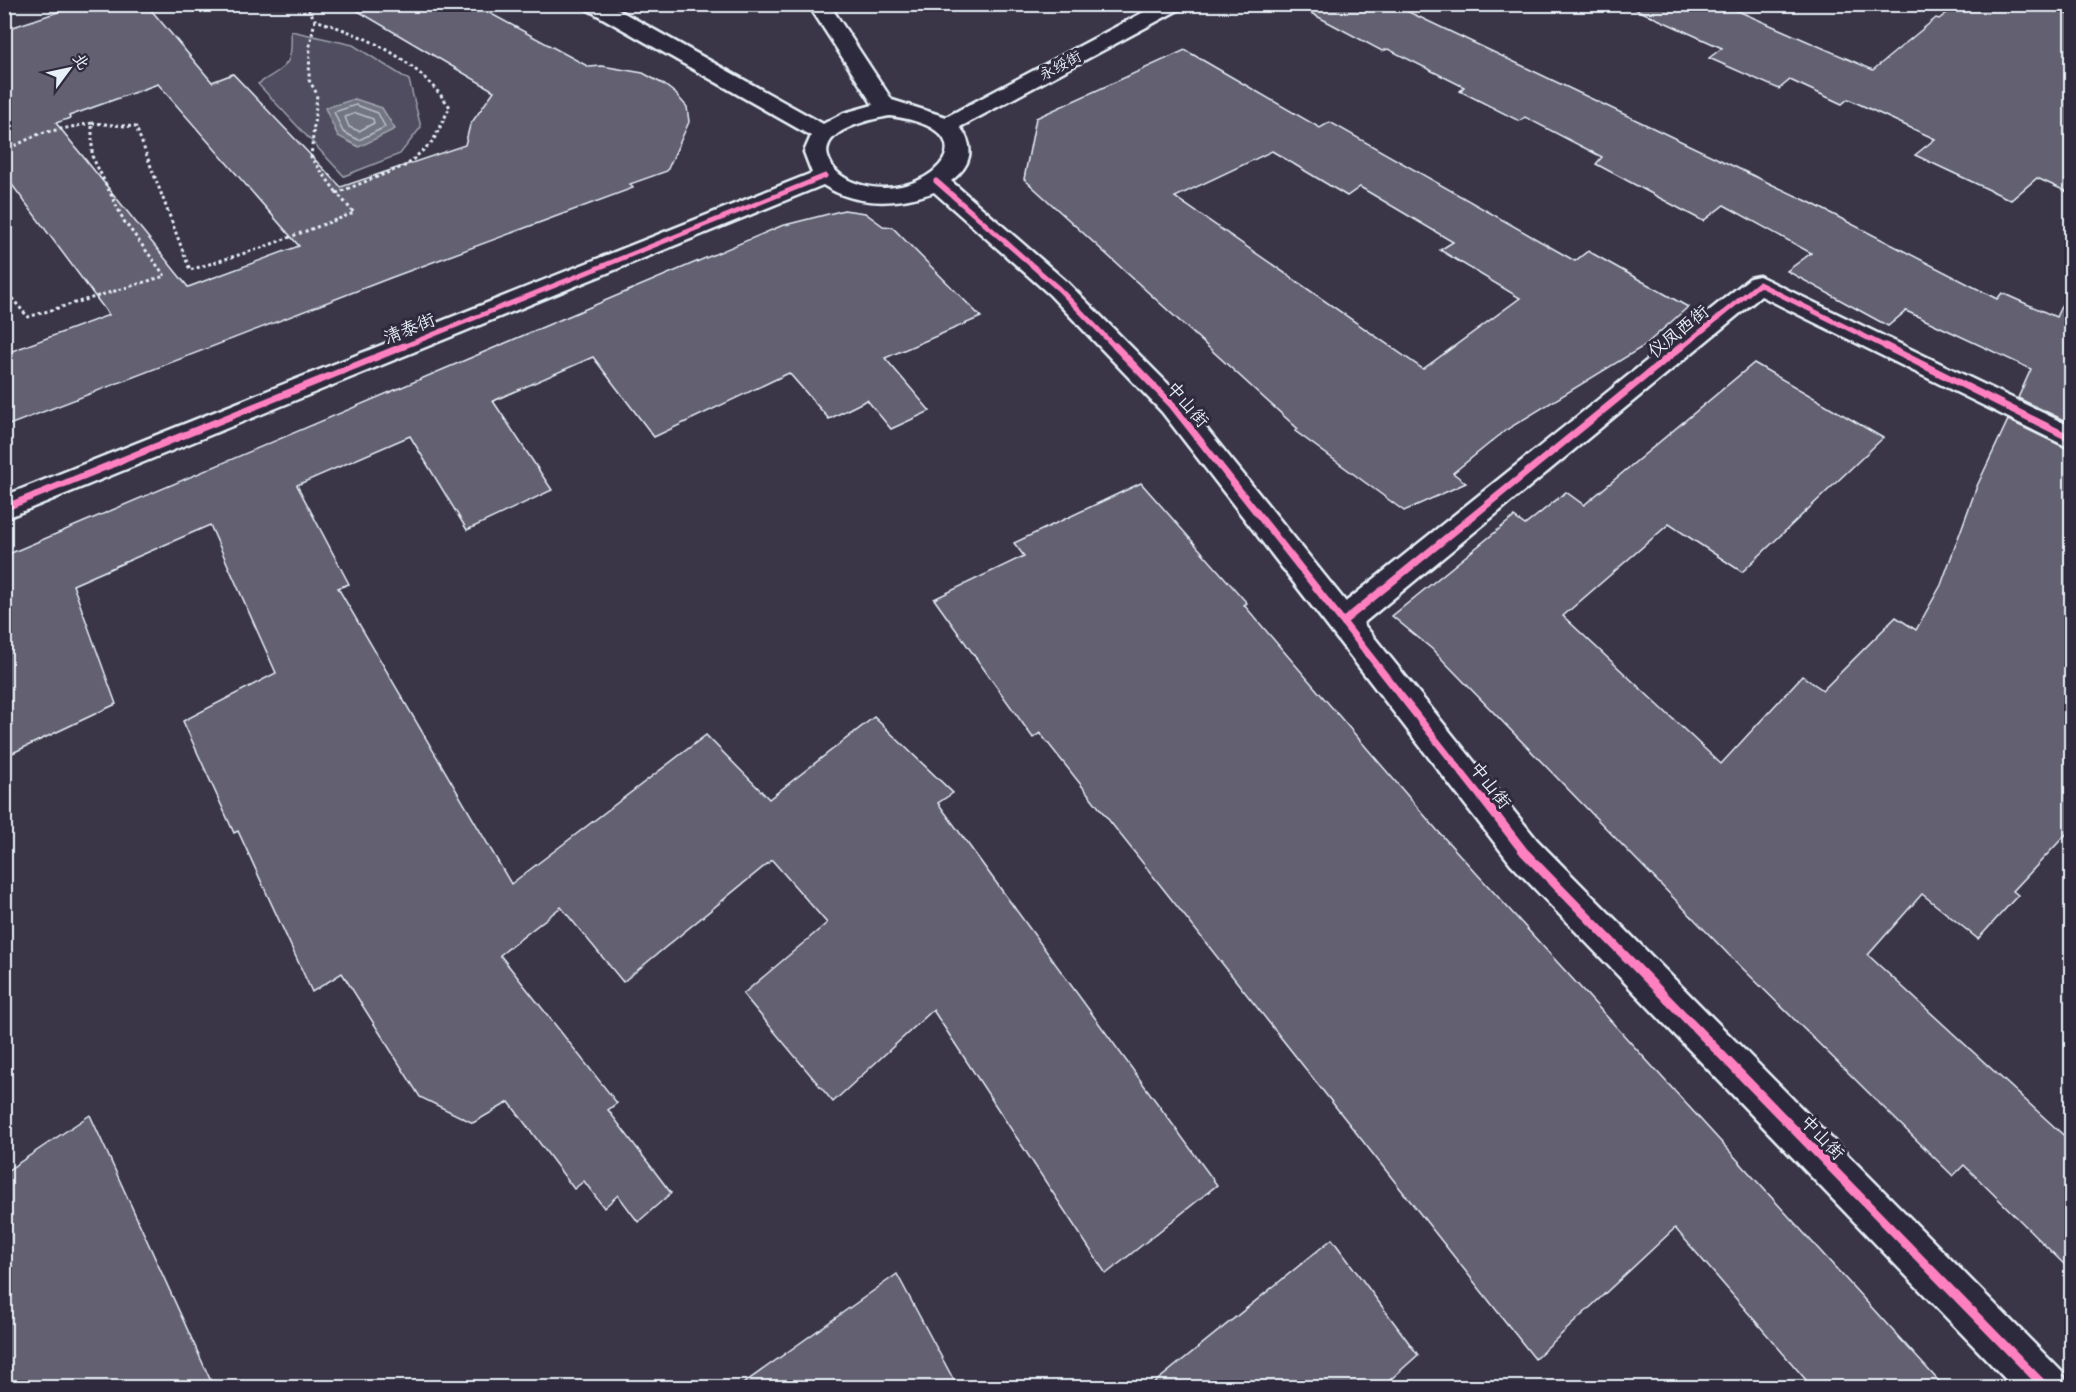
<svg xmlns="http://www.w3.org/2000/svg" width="2076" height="1392" font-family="Delius,'LXGW WenKai TC',sans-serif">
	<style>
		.green { fill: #504e5f; stroke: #9ca0ac; stroke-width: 1.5 }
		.water { fill: #737482; stroke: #a2a6b1; stroke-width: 1.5 }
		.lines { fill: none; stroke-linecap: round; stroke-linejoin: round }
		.shore { stroke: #b9bfc9; stroke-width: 1.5 }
		.building { fill: #636171; stroke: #e8f1f8; stroke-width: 1.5; fill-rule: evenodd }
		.minor-casing { stroke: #e8f1f8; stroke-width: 5 }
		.tertiary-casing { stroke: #e8f1f8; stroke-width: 5 }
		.path { stroke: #e8f1f8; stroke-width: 3; stroke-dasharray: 3 3; stroke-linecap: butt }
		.minor { fill: #2f2a3d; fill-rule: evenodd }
		.tertiary { fill: #2f2a3d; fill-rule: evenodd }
		.cycleway-far2-casing { stroke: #2f2a3d; stroke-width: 8 }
		.cycleway-far1-casing { stroke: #2f2a3d; stroke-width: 10 }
		.cycleway-casing { stroke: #2f2a3d; stroke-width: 13 }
		.cycleway-far2 { stroke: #ff80c0; stroke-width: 5 }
		.cycleway-far1 { stroke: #ff80c0; stroke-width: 7 }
		.cycleway { stroke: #ff80c0; stroke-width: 9 }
		.labels { text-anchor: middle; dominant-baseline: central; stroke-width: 6; stroke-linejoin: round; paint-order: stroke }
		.far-street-label { font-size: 15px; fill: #e8f1f8; stroke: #2f2a3d }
		.street-label { font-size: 18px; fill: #e8f1f8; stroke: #2f2a3d }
	</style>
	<rect width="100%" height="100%" fill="#3a3648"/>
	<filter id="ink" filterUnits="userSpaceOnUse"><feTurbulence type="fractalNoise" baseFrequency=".0167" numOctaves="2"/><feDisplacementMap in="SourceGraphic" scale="12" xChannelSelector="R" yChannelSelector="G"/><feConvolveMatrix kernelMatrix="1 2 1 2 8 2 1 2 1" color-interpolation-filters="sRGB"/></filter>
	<g filter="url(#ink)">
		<path class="green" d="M291,31L353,45L409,80L421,127L400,154L344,176L258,84C287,65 293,67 291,31Z"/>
		<path class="water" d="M355,99L382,108L395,129L359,147L338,136L325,108Z"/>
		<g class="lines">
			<g class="shore">
				<path d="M356,105L378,113L385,127L359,140L343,132L334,112Z"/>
				<path d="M356,113L373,119L374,123L359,131L349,127L345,117Z"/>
			</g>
		</g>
		<g class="building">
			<path d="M82,4H146L212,82L233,74L341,187L465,145L470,125L494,91L346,4H473L589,67L602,66L643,73L663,84L675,93L687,107L689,122L667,171L630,184L633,188L390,278L4,427V354L109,315L4,174V30ZM158,84L299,246L188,287L56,123L70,118L69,116Z"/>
			<path d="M1294,4H1392L1809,202L1997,299L2002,293L2056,317L2072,283V424L2018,398L2031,369L1906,311L1888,326L1787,271L1811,253L1724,205L1703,221L1596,164L1602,157L1525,117L1519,121L1460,91L1464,87L1388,49L1382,51Z"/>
			<path d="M1624,4H1722L1873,70L1936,18L1939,19L1959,4H2042L2072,16V194L2037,178L2011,200L1915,155L1935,139L1848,99L1842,104L1790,80L1779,89L1709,58L1722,48Z"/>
			<path d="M1185,50L1320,128L1330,122L1575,261L1588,251L1688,307L1644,346L1506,430L1453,473L1466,483L1404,511L1295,431L1298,429L1024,179L1036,118ZM1272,151L1347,196L1360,187L1453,242L1440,250L1520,298L1423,369L1175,197Z"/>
			<path d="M844,210L865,213L883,226L892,227L981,317L885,358L930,411L891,429L867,400L829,419L789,373L654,437L593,357L493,401L552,490L467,530L410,436L297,485L349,584L338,588L511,884L706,735L769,799L874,717L953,793L938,803L1217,1185L1106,1274L933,1010L833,1102L743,994L827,923L772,860L623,982L561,907L500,955L617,1103L608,1110L671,1193L638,1222L618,1195L604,1208L584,1181L574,1189L509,1102L473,1123L420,1097L342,973L312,992L238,831L234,833L183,721L276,673L210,525L73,585L116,704L4,757V556L781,226Z"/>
			<path d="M1754,363L1883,438L1742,572L1669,524L1563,616L1721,764L1802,676L1823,690L1896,617L1916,630L1941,585L1977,486L2008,420L2072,451V828L2013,891L2018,895L1978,939L1922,894L1868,955L2072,1143V1272L1964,1165L1953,1176L1728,954L1432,649L1392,616L1514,517L1525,525L1566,492L1584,505Z"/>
			<path d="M1141,483L1247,603L1244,605L1437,830L1945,1388H1813L1675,1228L1535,1359L1040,733L1033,738L934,599L1024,556L1014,543Z"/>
			<path d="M90,1115L214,1388H4V1173Z"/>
			<path d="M1332,1239L1418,1355L1381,1388H1148Z"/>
			<path d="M897,1274L958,1388H737Z"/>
		</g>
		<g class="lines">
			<g class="minor-casing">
				<path id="minor" d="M1759,276L2072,427V449L1761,296L1355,630L1344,634L1333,630L1328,621L1333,612L1750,278Z"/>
			</g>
			<g class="tertiary-casing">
				<path id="tertiary" d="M582,4H608L823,124L844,113L873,105L808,4H829L892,100L946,117L1159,4H1185L1182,8L960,127C976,148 971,166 951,181L1068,283L1182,398L1537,840L2062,1372L2069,1388H2014L1511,864L1162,412L1050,295L934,192C899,205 856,207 823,185L4,519V496L812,173L804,152L811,136L585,8ZM890,116C1005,131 920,210 853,182C841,177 832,170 828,157C820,130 871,119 890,116Z"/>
			</g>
			<g class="path">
				<path d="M315,20L310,45L309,80L317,94L311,157L337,193"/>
				<path d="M4,151L41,133L92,123"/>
				<path d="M4,289L28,317L165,276L124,221L92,156V123L136,127L190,270L261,248L354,213L337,193L407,165L433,141L450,107C414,58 372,38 315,20L306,4"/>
			</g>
			<use href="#minor" class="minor"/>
			<use href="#tertiary" class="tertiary"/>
			<g class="cycleway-far2-casing">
				<g id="cycleway-far2">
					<path d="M936,181L1059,289L1116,348"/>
					<path d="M400,348L825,176"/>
					<path d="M1681,348L1759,284L1888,348"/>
				</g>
			</g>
			<g class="cycleway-far1-casing">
				<g id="cycleway-far1">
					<path d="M1115,346L1172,405L1484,801"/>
					<path d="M1885,346L2072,439"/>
					<path d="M4,508L404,346"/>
					<path d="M1344,621L1682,346"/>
				</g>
			</g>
			<g class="cycleway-casing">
				<path id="cycleway" d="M1483,799L1524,852L2046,1388"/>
			</g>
			<use href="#cycleway-far2" class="cycleway-far2"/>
			<use href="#cycleway-far1" class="cycleway-far1"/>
			<use href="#cycleway" class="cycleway"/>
		</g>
	</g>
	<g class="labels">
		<g class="far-street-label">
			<text transform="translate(1060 65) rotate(-28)">永绥街</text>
		</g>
		<g class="street-label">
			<text transform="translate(409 328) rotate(-22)">清泰街</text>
			<text transform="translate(1678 331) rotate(-39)">仪凤西街</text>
			<text transform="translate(1188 404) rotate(49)">中山街</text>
			<text transform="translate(1491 785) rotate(52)">中山街</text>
			<text transform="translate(1823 1137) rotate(46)">中山街</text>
		</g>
	</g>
	<rect width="2076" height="1392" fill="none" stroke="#2f2a3d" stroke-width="24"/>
	<rect x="12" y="12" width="2052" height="1368" fill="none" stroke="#e8f1f8" stroke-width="2" filter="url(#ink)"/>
	<g transform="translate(69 69) rotate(57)" stroke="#2f2a3d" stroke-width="4.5" paint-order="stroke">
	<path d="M0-4.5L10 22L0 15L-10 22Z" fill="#e8f1f8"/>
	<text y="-9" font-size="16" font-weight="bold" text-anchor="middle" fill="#e8f1f8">北</text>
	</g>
</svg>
